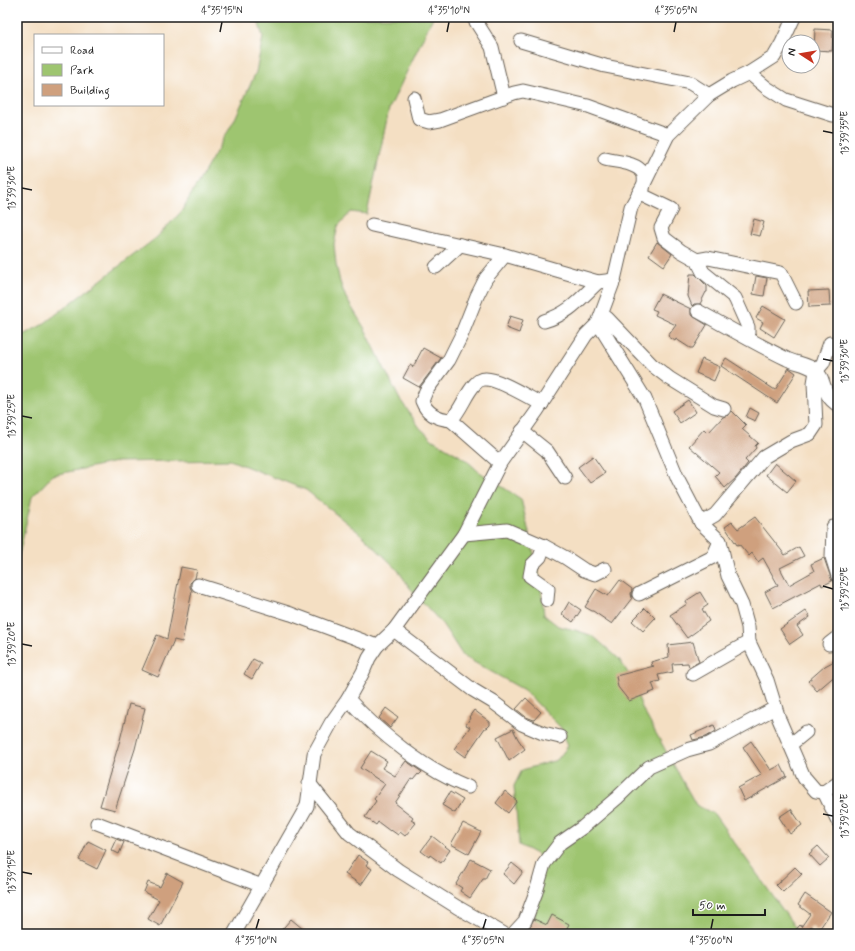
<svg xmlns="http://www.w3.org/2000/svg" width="855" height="951" font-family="Mynerve,sans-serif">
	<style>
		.green { fill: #9ec570; stroke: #5d7046 }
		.building { fill: #cfa07e }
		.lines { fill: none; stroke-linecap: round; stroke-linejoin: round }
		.minor-casing { stroke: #686056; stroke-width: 15 }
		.minor { stroke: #fff; stroke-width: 13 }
		.ticks { fill: none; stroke: #1c1c1c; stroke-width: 1.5 }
		.neatline { fill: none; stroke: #1c1c1c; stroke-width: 1.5 }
		.ticks-label { font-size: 10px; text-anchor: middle; fill: #1c1c1c }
	</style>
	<rect width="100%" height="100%" fill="#fff"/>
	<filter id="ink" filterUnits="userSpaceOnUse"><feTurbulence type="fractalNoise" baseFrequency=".025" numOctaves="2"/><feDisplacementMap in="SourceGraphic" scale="8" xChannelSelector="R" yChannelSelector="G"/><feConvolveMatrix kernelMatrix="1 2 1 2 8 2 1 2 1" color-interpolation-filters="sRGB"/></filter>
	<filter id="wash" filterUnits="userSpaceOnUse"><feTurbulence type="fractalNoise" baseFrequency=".012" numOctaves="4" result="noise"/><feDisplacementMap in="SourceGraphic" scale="16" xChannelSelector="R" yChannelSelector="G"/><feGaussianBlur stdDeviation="0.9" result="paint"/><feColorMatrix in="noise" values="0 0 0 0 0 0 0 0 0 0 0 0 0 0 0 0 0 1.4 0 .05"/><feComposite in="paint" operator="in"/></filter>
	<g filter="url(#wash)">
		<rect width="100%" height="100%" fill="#f4dfc3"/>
		<path class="green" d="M257,17H433L389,109L367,214L351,212L338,226L334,244L336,264L340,282L346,298L365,329L399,398L420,428L433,440L465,459L478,471L521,499L540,579L544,615L558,626L575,630L593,636L619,659L630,676L643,710L696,805L714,814L800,934H533L540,856L519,845L514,786L522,770L557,760L568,746L561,728L524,690L463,656L443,625L410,588L397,569L362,535L306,490L230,460L116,462L53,475L32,497L17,564V338L42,325L156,238L181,212L234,121L256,72L263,37Z"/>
		<g id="blocks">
			<g class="building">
				<path d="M815,29L833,30L832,51L814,50Z"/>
				<path d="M754,219L764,222L760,236L750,234Z"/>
				<path d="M657,242L672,254L664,266L649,255Z"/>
				<path d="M690,274H695L707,286V292H706L700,304H694L692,306L688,296Z"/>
				<path d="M756,276L767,278L764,296L753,294Z"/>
				<path d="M829,290L830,306L809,307L808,291Z"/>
				<path d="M660,294L691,309V315L707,325L693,348H690L676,339L675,341L668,336L676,325L655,315L657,311L652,309Z"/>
				<path d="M763,306L785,319L774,337L760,328L763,322L756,318Z"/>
				<path d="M510,316L523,320L519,333L506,328Z"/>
				<path d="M423,348L441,358L419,387L403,378L410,365L413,367Z"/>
				<path d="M726,358L775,390L789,368L796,373L777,403L721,366Z"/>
				<path d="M702,359L720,367L714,381L696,373Z"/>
				<path d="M688,400L696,412L680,423L672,411Z"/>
				<path d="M750,408L759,413L755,421L746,417Z"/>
				<path d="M732,411L746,425L742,429L758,443L755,446L756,448L745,460L748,463L736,478L725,488L715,476L719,472L689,446L704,429L708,433L723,417L729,415Z"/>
				<path d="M593,456L605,473L590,483L578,467Z"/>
				<path d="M775,463L796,481L787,492L766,475Z"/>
				<path d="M755,517L785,555L799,547L804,556L780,568L789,585L814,571L811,564L824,558L832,581L822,586L821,583L773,608L765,592L778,585L763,558L758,562L752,553L749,556L739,544L737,545L725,527L732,522L738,529Z"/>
				<path d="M181,567L197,570L195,578L190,583V587L192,591L182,642L174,640L158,677L142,670L157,635L167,639Z"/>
				<path d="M620,580L632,589L631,594L632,598L612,624L593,611H592L585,607L596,589L608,596Z"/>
				<path d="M700,592L708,605L702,609L709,621L698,629V630L687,638L670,615L687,604L686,601Z"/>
				<path d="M569,602L581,610L573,622L562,614Z"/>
				<path d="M645,608L655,618L643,631L632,621Z"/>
				<path d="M806,611L810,617L797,626L803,635L790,644L780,629Z"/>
				<path d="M693,642L699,662L689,667L688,663L672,664L673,672L658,675L660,681L652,683L655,691L629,701L618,687L616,676L654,666H652L651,662L669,657L668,645Z"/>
				<path d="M253,659L261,663L252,679L244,674Z"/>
				<path d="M838,659V673L817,691L808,681L825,666Z"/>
				<path d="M526,698L541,712L534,720L526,717L516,709Z"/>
				<path d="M129,704L145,708L135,749L115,810L100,806L120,740Z"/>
				<path d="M386,708L398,717L390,728L379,718Z"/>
				<path d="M474,710L490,722V725L487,728H485L465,757L454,749L470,727L466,725L470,718L469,717Z"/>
				<path d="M714,725L716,731L706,737L693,740L691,735Z"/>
				<path d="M513,729L518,739L525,749L509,761L497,737Z"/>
				<path d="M751,741L771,770L781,765L787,777L744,801L738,788L762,775L743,747Z"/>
				<path d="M371,751L387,761L382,768L395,776L406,761L422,772L419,775L418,774L413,780L411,779L395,803L413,817L411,820L416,823L405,836L400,832L398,835L391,830L390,831L378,822L376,825L365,817L376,801L374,799L385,784L360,768Z"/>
				<path d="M505,791L517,801L508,813L496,803Z"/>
				<path d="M450,792L463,800L455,813L442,805Z"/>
				<path d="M791,809L802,825L790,834L779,817Z"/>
				<path d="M463,823L481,832L469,854L451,844Z"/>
				<path d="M432,836L450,850L441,863L430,855L429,857L421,851Z"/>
				<path d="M116,839L124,842L119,854L111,850Z"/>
				<path d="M88,841L106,850L97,869L79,860Z"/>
				<path d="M818,846L829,858L820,866L809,854Z"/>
				<path d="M358,855L368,862L366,865L372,869L361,885L345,874Z"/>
				<path d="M471,859L490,869L485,879H483L470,898L460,891L462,888L456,884Z"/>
				<path d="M512,863L523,872L514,884L503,874Z"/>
				<path d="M795,867L802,874L783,892L776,885Z"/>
				<path d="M167,873L183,882L160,926L148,919L159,900L144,892L148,882L160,887Z"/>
				<path d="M805,894L831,912L818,931L811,926L807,931L811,934H792L800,925L801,927L810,914L798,905Z"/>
				<path d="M552,915L569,924L564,934H541L529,928L534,919L547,925Z"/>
				<path d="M291,919L309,934H278Z"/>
			</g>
		</g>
	</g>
	<g filter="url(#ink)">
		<use href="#blocks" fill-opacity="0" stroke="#686056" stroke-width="1"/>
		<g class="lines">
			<g class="minor-casing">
				<g id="minor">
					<path d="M473,17L492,47L504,97"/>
					<path d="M521,41L605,66L690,83L709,95"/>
					<path d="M749,73L767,88L786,100L833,115H838"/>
					<path d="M414,98L419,119L429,122L440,120L514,93L523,91L588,106L668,135"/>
					<path d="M605,159C616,162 636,162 643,173C646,179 643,189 642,195L671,209L661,228L664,238L681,251L697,260L703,272L735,298L748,327V338"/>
					<path d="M372,225L505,255L598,282L614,280"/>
					<path d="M505,255L486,278L477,296L461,336L449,360L426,391L422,401C427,414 438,419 451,420C461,410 465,395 475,384C478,381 480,379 485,379C498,378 529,398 542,404"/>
					<path d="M697,260L708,258L781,273L796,303"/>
					<path d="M436,267L460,245"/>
					<path d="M698,311C727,327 756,344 787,359C796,363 807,364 815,370C827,379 820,394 838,405"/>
					<path d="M544,321C569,314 580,299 598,282"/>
					<path d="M724,409L714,406L669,378L652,365L607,318L598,323L645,399L678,479L701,523L720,541L728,576L742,605L748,627L749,642L767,680L779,719L804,777L816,791L824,792L838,782"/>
					<path d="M451,420L500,463"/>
					<path d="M522,431L547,451L565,478"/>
					<path d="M701,523L715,515L764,457L791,441L810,434L816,425L814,383L816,371L823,363L830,343"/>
					<path d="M833,527L832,557L838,576"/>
					<path d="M464,534L507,530L544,546L566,558L584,570L595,574L605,569"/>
					<path d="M544,546L540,557L532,565L530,576L548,589L547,600"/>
					<path d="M198,585L291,614L377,646"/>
					<path d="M639,594L713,557L720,541"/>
					<path d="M394,630L473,690L493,702L522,724L543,733L560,737"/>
					<path d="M829,644L838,637"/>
					<path d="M693,674L749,642"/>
					<path d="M348,699C379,733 425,770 468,787"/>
					<path d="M790,745L806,732"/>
					<path d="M309,783L349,833L398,870L457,907L504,934"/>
					<path d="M824,792L838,821"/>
					<path d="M97,823L262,886"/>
					<path d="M234,934L307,806L314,754L331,723L348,699L363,672L369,658L377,646L394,630L464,534L500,463L537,411L586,335L598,323L614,280L631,207L644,184L668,135L709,95L732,81L749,73L774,57L782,43L794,17"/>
					<path d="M513,934L525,921L536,892L544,864L560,843L583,827L617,798L649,767L687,750L709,744L775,708"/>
				</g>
			</g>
			<use href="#minor" class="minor"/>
		</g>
	</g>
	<path class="ticks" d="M220,32L222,22M447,32L449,22M674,32L676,22M823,131L833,133M22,188L32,190M823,359L833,361M22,416L32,418M823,586L833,589M22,644L32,646M823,814L833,816M22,872L32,874M256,929L259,919M483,929L486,919M711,929L713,919"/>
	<rect width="855" height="951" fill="none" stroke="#fff" stroke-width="44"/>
	<rect x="34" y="34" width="130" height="72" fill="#ffffff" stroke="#a4a4a4"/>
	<rect x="42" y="47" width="20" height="6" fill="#ffffff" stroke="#a4a4a4"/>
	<text x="70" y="54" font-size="12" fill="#1c1c1c">Road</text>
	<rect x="42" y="64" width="20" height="12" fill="#9ec570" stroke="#a4a4a4"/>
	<text x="70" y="74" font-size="12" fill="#1c1c1c">Park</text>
	<rect x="42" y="84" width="20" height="12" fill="#cfa07e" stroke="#a4a4a4"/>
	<text x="70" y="94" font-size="12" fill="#1c1c1c">Building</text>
	<g transform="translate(801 54) rotate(282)"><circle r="19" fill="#ffffff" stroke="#a4a4a4"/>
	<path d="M0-3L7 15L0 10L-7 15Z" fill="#c8321e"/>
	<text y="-6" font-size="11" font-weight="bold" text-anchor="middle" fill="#1c1c1c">N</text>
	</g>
	<path d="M693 909v6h72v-6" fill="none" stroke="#1c1c1c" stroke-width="2"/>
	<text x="699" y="909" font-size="12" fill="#1c1c1c" stroke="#ffffff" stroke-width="3" paint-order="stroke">50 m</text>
	<rect x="22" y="22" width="811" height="907" class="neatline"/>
	<g class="ticks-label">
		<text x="222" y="14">4°35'15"N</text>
		<text x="449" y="14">4°35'10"N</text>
		<text x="676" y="14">4°35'05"N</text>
		<text transform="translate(844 133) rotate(-90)" y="4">13°39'35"E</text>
		<text transform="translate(11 188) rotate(-90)" y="4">13°39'30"E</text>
		<text transform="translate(844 361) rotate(-90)" y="4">13°39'30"E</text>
		<text transform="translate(11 416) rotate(-90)" y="4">13°39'25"E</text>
		<text transform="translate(844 589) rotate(-90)" y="4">13°39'25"E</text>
		<text transform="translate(11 644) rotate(-90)" y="4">13°39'20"E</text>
		<text transform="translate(844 816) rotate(-90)" y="4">13°39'20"E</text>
		<text transform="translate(11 872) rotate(-90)" y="4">13°39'15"E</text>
		<text x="256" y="944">4°35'10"N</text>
		<text x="483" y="944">4°35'05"N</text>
		<text x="711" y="944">4°35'00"N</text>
	</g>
</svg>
